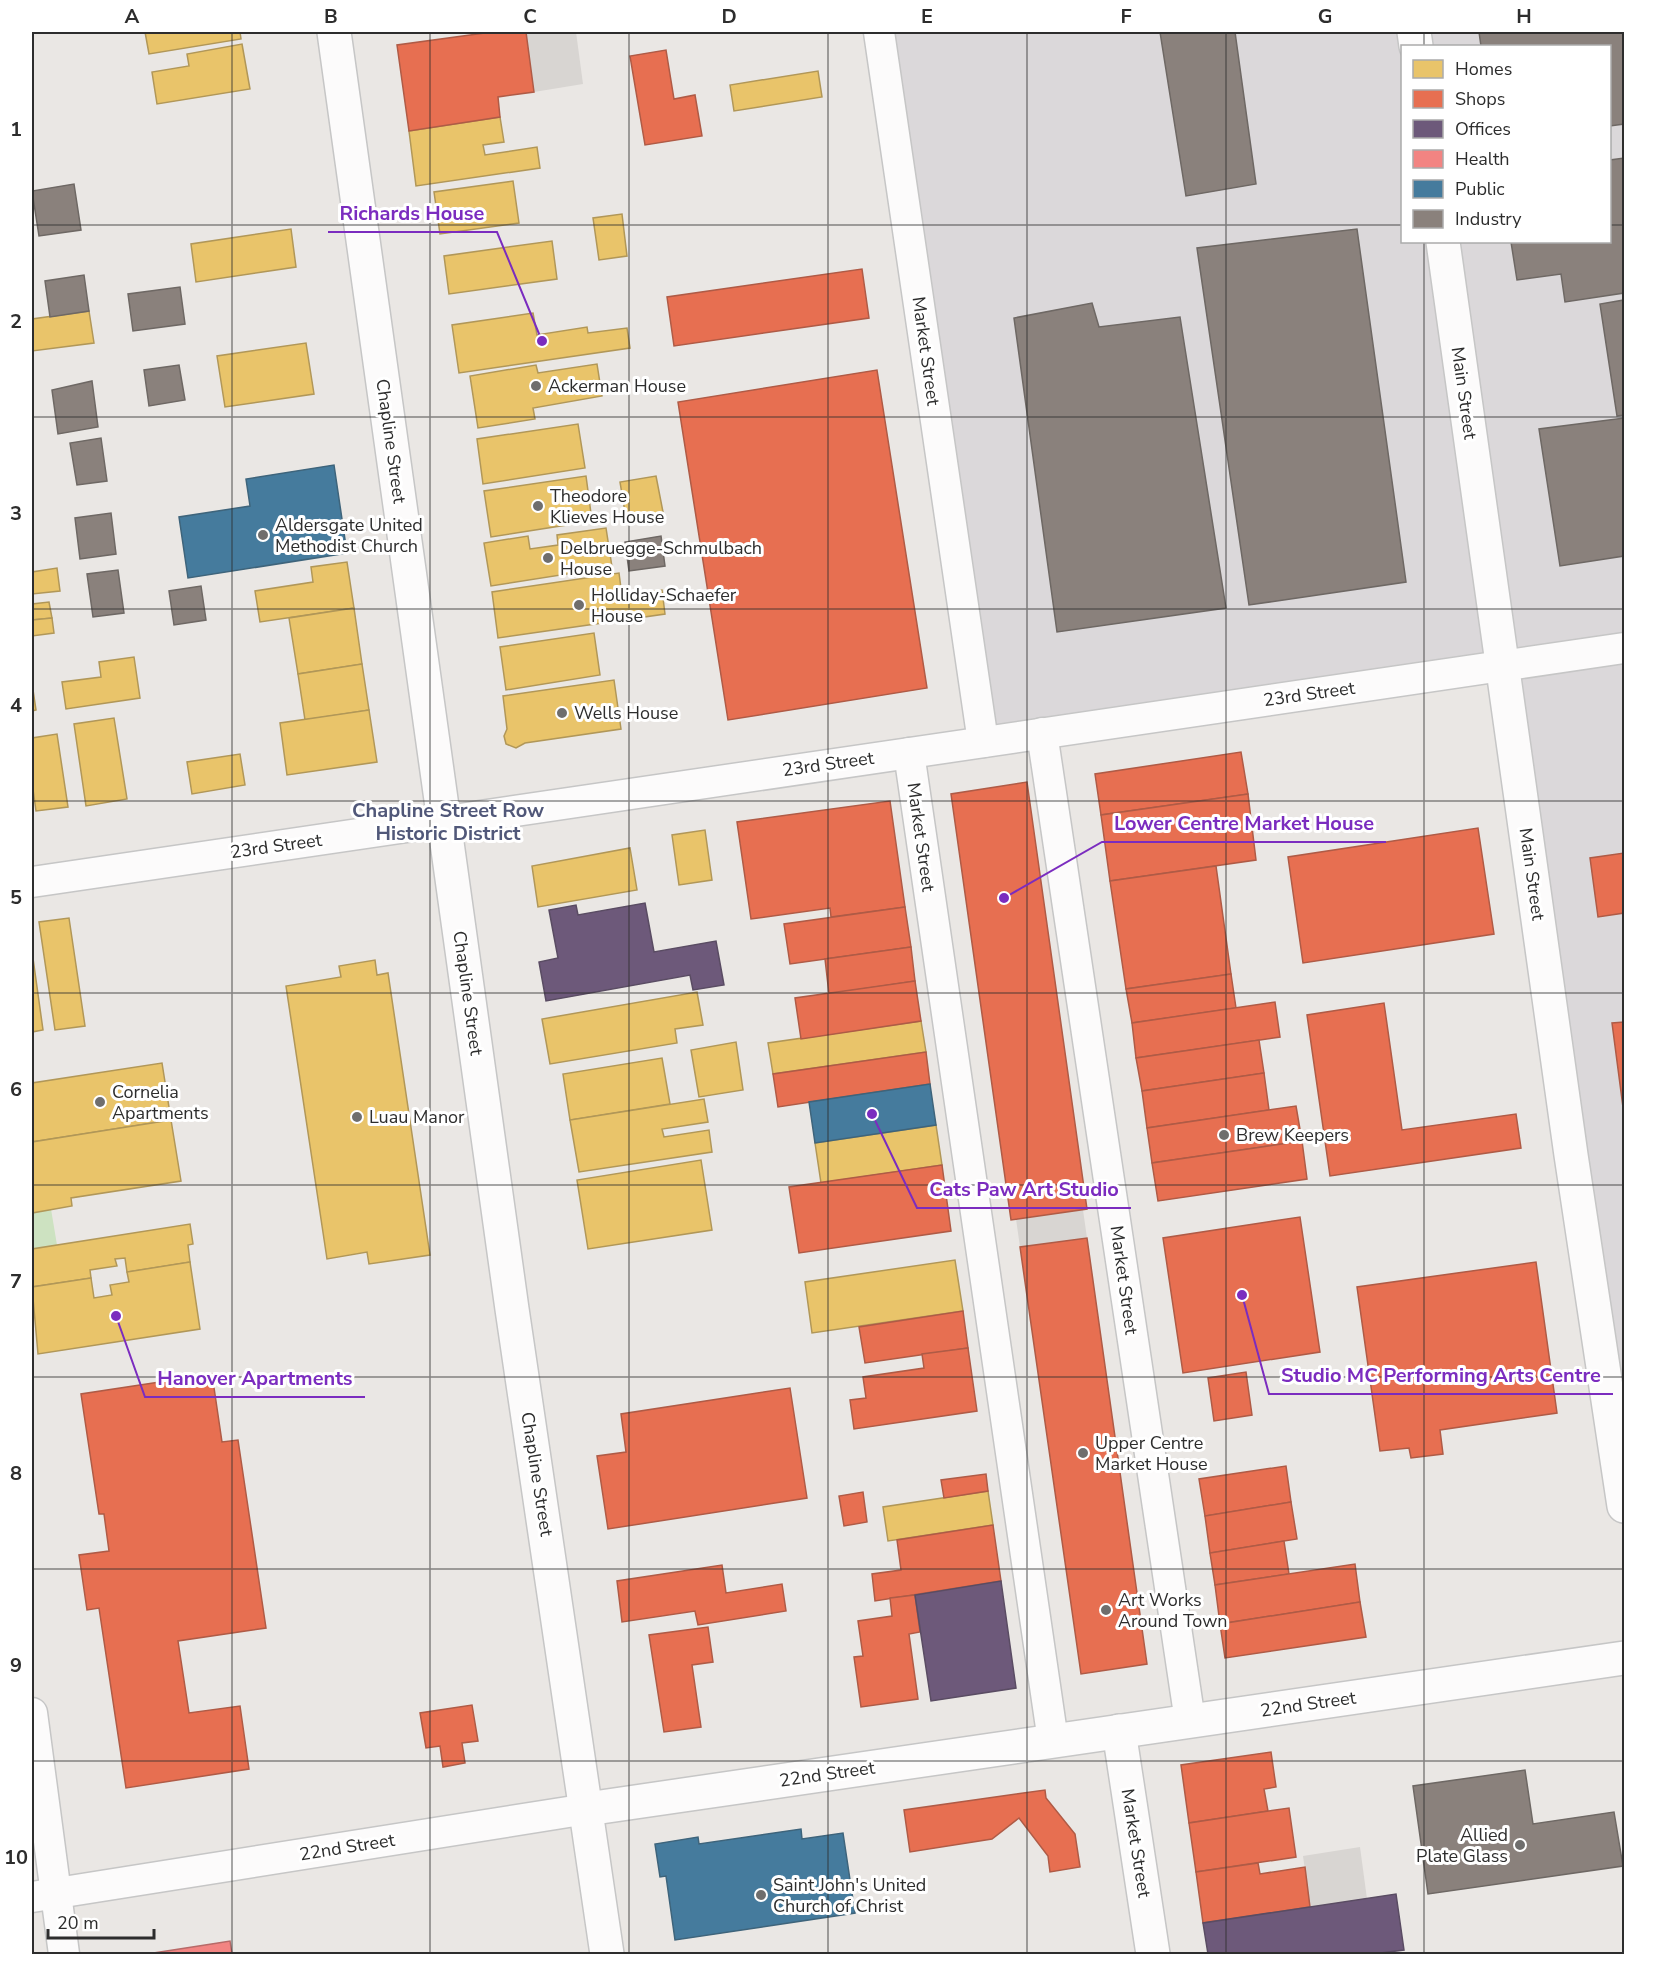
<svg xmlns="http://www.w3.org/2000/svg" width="1656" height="1986" font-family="'Nunito Sans',sans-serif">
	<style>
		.industrial { fill: #dbd8da; fill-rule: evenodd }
		.green { fill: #cde2c1 }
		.plaza { fill: #d8d5d2 }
		.homes { fill: #e9c46a; stroke: #b19758; stroke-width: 1.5 }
		.shops { fill: #e76f51; stroke: #af5b46; stroke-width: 1.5 }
		.offices { fill: #6d597a; stroke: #5a4c63; stroke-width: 1.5 }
		.health { fill: #f28482; stroke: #b76a68; stroke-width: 1.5 }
		.public { fill: #457b9d; stroke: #3e647b; stroke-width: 1.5 }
		.industry { fill: #8a817c; stroke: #6e6864; stroke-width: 1.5 }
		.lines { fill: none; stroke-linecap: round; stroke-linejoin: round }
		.street-casing { stroke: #c6c6c6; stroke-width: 33 }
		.secondary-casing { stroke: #c6c6c6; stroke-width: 36 }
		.street { stroke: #fcfbfb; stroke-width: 30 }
		.secondary { stroke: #fcfbfb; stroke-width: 33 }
		.grid { fill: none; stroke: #2d2d2d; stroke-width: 1.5; stroke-opacity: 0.55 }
		.poi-dot { fill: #6f6e6d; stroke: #fff; stroke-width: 2 }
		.labels { text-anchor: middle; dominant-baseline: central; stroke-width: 6; stroke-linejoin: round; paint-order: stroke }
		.street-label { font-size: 18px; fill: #2d2d2d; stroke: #fff }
		.poi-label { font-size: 18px; fill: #2d2d2d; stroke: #fff; text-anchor: start }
		.neighbourhood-label { font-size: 20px; font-weight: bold; fill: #515879; stroke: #fff }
		.leader { fill: none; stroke: #7b2cbf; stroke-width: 2 }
		.callout-dot { fill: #7b2cbf; stroke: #fff; stroke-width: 2 }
		.callout-label { font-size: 20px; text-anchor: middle; font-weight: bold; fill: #7b2cbf; stroke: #fff; stroke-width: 6; stroke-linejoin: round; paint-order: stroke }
		.neatline { fill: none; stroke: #2d2d2d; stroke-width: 2 }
		.grid-label { font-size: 20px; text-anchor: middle; font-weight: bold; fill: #2d2d2d }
	</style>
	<rect width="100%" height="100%" fill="#eae7e4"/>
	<path class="industrial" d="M879,32H1624V1506L1503,666L983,742ZM1402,46H1610V242H1402Z"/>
	<path class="green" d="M51,1209L57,1245L32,1249V1213Z"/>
	<g class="plaza">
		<path d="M526,32H576L583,84L534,92Z"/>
		<path d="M1083,1210L1087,1238L1020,1247L1016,1219Z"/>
		<path d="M1360,1847L1367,1899L1310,1907L1303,1856Z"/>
	</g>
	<g class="homes">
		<path d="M145,32H240L241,39L149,54Z"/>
		<path d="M242,44L250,89L157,104L152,72L189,66L187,54Z"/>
		<path d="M818,71L822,97L734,111L730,85Z"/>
		<path d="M500,117L504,142L483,145L485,155L537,147L540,168L416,186L409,131Z"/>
		<path d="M513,181L519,223L440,234L434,192Z"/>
		<path d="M622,214L627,256L599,260L593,218Z"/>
		<path d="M291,229L296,267L196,282L191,244Z"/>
		<path d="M552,241L557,279L449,294L444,256Z"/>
		<path d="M89,311L94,343L32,351V319Z"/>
		<path d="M533,313L537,335L587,327L588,333L627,328L630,348L459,373L452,325Z"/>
		<path d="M306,343L314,394L225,407L217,356Z"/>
		<path d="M597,364L602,396L533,408L535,419L478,428L470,376L536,365L538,373Z"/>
		<path d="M578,424L585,468L483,484L477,439Z"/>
		<path d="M586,476L592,521L491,537L484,491Z"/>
		<path d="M656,476L663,512L626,518L620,482Z"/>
		<path d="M606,528L612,567L491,586L484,543L528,536L530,549L558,545L557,535Z"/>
		<path d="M347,562L354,608L260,622L255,591L313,582L311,567Z"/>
		<path d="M57,568L60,591L32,594V572Z"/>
		<path d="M619,573L622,596L662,590L665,614L498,638L492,592Z"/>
		<path d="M49,602L52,618L32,620V604Z"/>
		<path d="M354,608L362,664L298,674L289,618Z"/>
		<path d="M52,618L54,633L32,636V620Z"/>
		<path d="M594,633L600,675L506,690L500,647Z"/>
		<path d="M134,657L140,698L66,709L62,682L101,677L99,662Z"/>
		<path d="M362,664L369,710L305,720L298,674Z"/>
		<path d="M614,680L621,729L525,743L516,748L506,744L504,736L507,729L503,696Z"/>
		<path d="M32,683L36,710L32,711Z"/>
		<path d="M369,710L377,762L287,775L280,723Z"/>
		<path d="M114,718L127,799L86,806L74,724Z"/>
		<path d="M57,734L68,807L36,811L32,782V738Z"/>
		<path d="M240,754L245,785L192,794L187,762Z"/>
		<path d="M705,830L712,880L679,885L672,835Z"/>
		<path d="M630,848L637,890L538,907L532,866Z"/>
		<path d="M69,918L85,1026L55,1030L39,922Z"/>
		<path d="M32,951L43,1030L32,1032Z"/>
		<path d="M375,960L377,975L388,973L430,1255L369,1264L367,1252L327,1259L286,986L341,977L339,966Z"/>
		<path d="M697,992L703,1025L675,1029L677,1043L550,1064L542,1019Z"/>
		<path d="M921,1021L926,1052L773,1074L768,1043Z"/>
		<path d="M736,1042L743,1090L699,1097L691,1050Z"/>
		<path d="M662,1058L670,1104L570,1120L563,1074Z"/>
		<path d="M162,1063L171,1120L32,1142V1083Z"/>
		<path d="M704,1099L708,1122L662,1129L664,1137L709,1130L712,1152L579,1172L570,1120Z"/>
		<path d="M171,1120L181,1181L71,1198L72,1206L32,1213V1142Z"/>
		<path d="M936,1125L942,1165L821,1183L815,1143Z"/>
		<path d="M701,1160L712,1230L588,1249L577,1180Z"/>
		<path d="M190,1224L193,1244L188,1245L190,1262L127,1272L125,1258L115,1259L117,1266L90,1270L91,1278L32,1287V1249Z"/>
		<path d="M955,1260L963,1311L812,1333L805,1282Z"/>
		<path d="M190,1262L200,1329L38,1354L32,1287L91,1278L94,1298L112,1295L110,1285L129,1282L127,1272Z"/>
		<path d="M988,1491L993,1525L888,1541L883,1507Z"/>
	</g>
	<g class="shops">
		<path d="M492,32H526L534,92L498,97L500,117L409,131L397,45Z"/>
		<path d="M666,50L674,99L695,95L702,136L645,145L630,56Z"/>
		<path d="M862,269L869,318L674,346L667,297Z"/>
		<path d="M877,370L927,688L728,720L678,402Z"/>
		<path d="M1241,752L1248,794L1101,815L1095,774Z"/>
		<path d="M1027,782L1087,1209L1011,1220L951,794Z"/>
		<path d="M1248,794L1256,860L1110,881L1101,815Z"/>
		<path d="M890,801L905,907L831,917L830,908L751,919L737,822Z"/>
		<path d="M1478,828L1494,934L1303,963L1288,857Z"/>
		<path d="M1624,853V913L1598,917L1590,858Z"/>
		<path d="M1216,866L1231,974L1126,989L1110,881Z"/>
		<path d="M905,907L911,947L790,964L784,924Z"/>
		<path d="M911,947L915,981L829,994L825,959Z"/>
		<path d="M1231,974L1236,1008L1132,1023L1126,989Z"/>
		<path d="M915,981L921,1021L801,1039L795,998Z"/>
		<path d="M1275,1002L1280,1037L1136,1058L1132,1023Z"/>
		<path d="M1384,1003L1402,1130L1516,1114L1521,1148L1330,1176L1307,1015Z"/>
		<path d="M1624,1022V1115L1612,1023Z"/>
		<path d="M1259,1040L1264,1073L1142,1091L1136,1058Z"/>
		<path d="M926,1052L930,1084L778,1107L773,1074Z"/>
		<path d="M1264,1073L1269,1110L1147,1128L1142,1091Z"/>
		<path d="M1296,1106L1302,1141L1152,1163L1147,1128Z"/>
		<path d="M1302,1141L1307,1179L1158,1201L1152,1163Z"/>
		<path d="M942,1165L951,1231L799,1253L789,1187Z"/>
		<path d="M1300,1217L1320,1352L1183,1373L1163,1238Z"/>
		<path d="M1087,1238L1147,1664L1081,1674L1020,1247Z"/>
		<path d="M1536,1262L1557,1413L1440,1430L1443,1454L1411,1458L1409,1448L1380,1451L1357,1287Z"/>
		<path d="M963,1311L968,1348L865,1363L859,1327Z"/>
		<path d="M968,1348L977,1411L854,1429L850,1400L866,1398L863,1377L924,1368L922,1354Z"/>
		<path d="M1246,1372L1252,1415L1214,1421L1208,1378Z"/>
		<path d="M212,1374L222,1442L238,1440L266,1628L178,1641L189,1713L240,1706L249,1769L126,1788L99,1608L87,1610L79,1555L109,1551L104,1514H99L81,1394Z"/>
		<path d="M790,1388L807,1498L608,1529L597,1456L626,1452L621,1414Z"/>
		<path d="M1286,1466L1291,1502L1205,1516L1199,1479Z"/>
		<path d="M986,1474L988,1491L944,1498L941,1480Z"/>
		<path d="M863,1492L867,1522L844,1526L839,1496Z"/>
		<path d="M1291,1502L1297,1539L1210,1553L1205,1516Z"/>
		<path d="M993,1525L1001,1581L875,1601L872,1574L901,1570L897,1540Z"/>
		<path d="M1284,1541L1289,1574L1215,1585L1210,1553Z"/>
		<path d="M1355,1564L1360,1602L1220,1624L1215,1585Z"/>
		<path d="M722,1565L726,1593L782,1584L786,1611L698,1625L695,1611L622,1622L617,1581Z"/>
		<path d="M915,1595L920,1632L909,1634L918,1699L861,1707L854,1657L863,1656L858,1621L892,1616L890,1598Z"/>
		<path d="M1360,1602L1366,1637L1225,1658L1220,1624Z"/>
		<path d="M708,1627L713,1662L692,1665L701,1727L664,1732L649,1635Z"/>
		<path d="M472,1705L478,1741L462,1743L465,1763L443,1767L440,1746L426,1748L420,1713Z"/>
		<path d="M1271,1752L1276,1787L1264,1789L1268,1811L1189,1823L1181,1765Z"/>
		<path d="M1045,1790L1046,1798L1075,1834L1080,1867L1050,1872L1048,1856L1019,1818L992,1839L910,1852L904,1810Z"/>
		<path d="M1289,1808L1296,1857L1196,1872L1189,1823Z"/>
		<path d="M1258,1863L1260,1874L1305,1867L1310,1907L1203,1923L1196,1872Z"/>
	</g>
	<g class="offices">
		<path d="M645,903L654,952L716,941L724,985L693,990L690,975L546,1001L539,962L558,958L549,910L576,905L578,915Z"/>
		<path d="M1001,1581L1016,1688L931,1701L915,1595Z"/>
		<path d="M1396,1894L1404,1950L1373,1954H1208L1203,1923Z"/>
	</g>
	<path class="health" d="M230,1941L232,1954H147L218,1943Z"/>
	<g class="public">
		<path d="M334,465L347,553L188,578L179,517L250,506L246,479Z"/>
		<path d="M930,1084L936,1125L815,1143L809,1102Z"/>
		<path d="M801,1829L802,1839L843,1833L855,1913L675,1940L666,1876L660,1877L655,1844L698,1837L699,1844Z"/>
	</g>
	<g class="industry">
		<path d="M1160,32H1235L1256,184L1186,196Z"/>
		<path d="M1479,32H1624V124L1610,126V46H1481Z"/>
		<path d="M1624,158V293L1565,302L1561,274L1517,280L1511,242H1610V160Z"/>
		<path d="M74,184L81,230L39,236L32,191Z"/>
		<path d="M1357,229L1406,582L1249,605L1197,248Z"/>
		<path d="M84,275L89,311L50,317L45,281Z"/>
		<path d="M180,287L185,324L133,331L128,294Z"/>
		<path d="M1624,300V415L1617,416L1600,304Z"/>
		<path d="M1092,303L1099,327L1180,317L1226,608L1057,632L1014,318Z"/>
		<path d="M179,365L185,400L149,406L144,370Z"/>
		<path d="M92,381L98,427L58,434L52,390Z"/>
		<path d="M1624,418V556L1560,566L1539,429Z"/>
		<path d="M101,438L107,481L77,485L70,443Z"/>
		<path d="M111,513L116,554L80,559L75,518Z"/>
		<path d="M661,536L665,566L629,571L625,542Z"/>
		<path d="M118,570L124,613L93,617L87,574Z"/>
		<path d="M201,586L206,620L174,625L169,591Z"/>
		<path d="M1525,1770L1533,1824L1614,1812L1623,1866L1428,1894L1413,1786Z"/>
	</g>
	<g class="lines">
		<g class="street-casing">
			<g id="street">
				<path d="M879,32L983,742"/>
				<path d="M1042,733L1190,1721"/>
				<path d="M909,753L1053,1741"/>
				<path d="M32,882L1624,648"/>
				<path d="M32,1713L64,1954"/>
				<path d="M32,1897L587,1809"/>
			</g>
		</g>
		<g class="secondary-casing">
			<g id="secondary">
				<path d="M334,32L512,1309L607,1954"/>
				<path d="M1414,32L1416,46"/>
				<path d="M1443,242L1571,1155L1624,1506"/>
				<path d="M1119,1731L1153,1954"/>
				<path d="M587,1809L1624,1658"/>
			</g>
		</g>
		<use href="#street" class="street"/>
		<use href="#secondary" class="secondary"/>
	</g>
	<path class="grid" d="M232,32V1954M430,32V1954M629,32V1954M828,32V1954M1027,32V1954M1226,32V1954M1424,32V46M32,225H1402M1610,225H1624M1424,242V1954M32,417H1624M32,609H1624M32,801H1624M32,993H1624M32,1185H1624M32,1377H1624M32,1569H1624M32,1761H1624"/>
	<g class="poi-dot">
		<circle cx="536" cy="386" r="6"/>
		<circle cx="538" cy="506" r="6"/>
		<circle cx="263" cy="535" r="6"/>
		<circle cx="548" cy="558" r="6"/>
		<circle cx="579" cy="605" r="6"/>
		<circle cx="562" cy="713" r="6"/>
		<circle cx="100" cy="1102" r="6"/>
		<circle cx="357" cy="1117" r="6"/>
		<circle cx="1224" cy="1135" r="6"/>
		<circle cx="1083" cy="1453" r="6"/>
		<circle cx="1106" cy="1610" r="6"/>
		<circle cx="1520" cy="1845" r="6"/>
		<circle cx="761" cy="1895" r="6"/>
	</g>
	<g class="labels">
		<g class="street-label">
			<text transform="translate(926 351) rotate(82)">Market Street</text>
			<text transform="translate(1464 393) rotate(82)">Main Street</text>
			<text transform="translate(391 441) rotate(82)">Chapline Street</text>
			<text transform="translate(1309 694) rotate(-8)">23rd Street</text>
			<text transform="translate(828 764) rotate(-8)">23rd Street</text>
			<text transform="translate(921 837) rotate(82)">Market Street</text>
			<text transform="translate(276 846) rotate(-8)">23rd Street</text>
			<text transform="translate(1532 874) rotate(82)">Main Street</text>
			<text transform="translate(468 993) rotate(82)">Chapline Street</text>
			<text transform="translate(1124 1280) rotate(82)">Market Street</text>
			<text transform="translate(537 1474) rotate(81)">Chapline Street</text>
			<text transform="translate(1308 1704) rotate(-8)">22nd Street</text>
			<text transform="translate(827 1774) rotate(-8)">22nd Street</text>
			<text transform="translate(1136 1843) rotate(81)">Market Street</text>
			<text transform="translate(347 1847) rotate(-9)">22nd Street</text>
		</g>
		<g class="poi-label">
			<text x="548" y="386">Ackerman House</text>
			<text x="550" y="496">Theodore<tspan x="550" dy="21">Klieves House</tspan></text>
			<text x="275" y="525">Aldersgate United<tspan x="275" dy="21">Methodist Church</tspan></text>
			<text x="560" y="548">Delbruegge-Schmulbach<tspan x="560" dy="21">House</tspan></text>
			<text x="591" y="595">Holliday-Schaefer<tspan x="591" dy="21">House</tspan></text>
			<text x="574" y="713">Wells House</text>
			<text x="112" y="1092">Cornelia<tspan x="112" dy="21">Apartments</tspan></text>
			<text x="369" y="1117">Luau Manor</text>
			<text x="1236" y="1135">Brew Keepers</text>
			<text x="1095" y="1443">Upper Centre<tspan x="1095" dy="21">Market House</tspan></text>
			<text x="1118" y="1600">Art Works<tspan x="1118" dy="21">Around Town</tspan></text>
			<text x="1508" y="1835" text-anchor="end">Allied<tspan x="1508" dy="21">Plate Glass</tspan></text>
			<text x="773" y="1885">Saint John's United<tspan x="773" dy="21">Church of Christ</tspan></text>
		</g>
		<g class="neighbourhood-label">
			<text x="448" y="810">Chapline Street Row<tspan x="448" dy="23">Historic District</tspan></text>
		</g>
	</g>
	<path class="leader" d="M542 341L497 232H328M1004 898L1102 842H1386M872 1114L917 1208H1131M1242 1295L1269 1394H1613M116 1316L145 1397H365"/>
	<g class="callout-dot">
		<circle cx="542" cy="341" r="6"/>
		<circle cx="1004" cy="898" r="6"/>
		<circle cx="872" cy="1114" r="6"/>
		<circle cx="1242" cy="1295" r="6"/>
		<circle cx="116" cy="1316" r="6"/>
	</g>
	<g class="callout-label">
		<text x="412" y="220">Richards House</text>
		<text x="1244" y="830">Lower Centre Market House</text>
		<text x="1024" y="1196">Cats Paw Art Studio</text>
		<text x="1441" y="1382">Studio MC Performing Arts Centre</text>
		<text x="255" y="1385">Hanover Apartments</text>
	</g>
	<rect width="1656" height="1986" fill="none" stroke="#ffffff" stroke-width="66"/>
	<rect x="1401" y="45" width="210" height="198" fill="#ffffff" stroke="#ababab" stroke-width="1.5"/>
	<rect x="1413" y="60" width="30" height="18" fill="#e9c46a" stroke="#ababab" stroke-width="1.5"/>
	<text x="1455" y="75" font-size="18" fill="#2d2d2d">Homes</text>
	<rect x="1413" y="90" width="30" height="18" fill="#e76f51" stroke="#ababab" stroke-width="1.5"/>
	<text x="1455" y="105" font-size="18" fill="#2d2d2d">Shops</text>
	<rect x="1413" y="120" width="30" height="18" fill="#6d597a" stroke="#ababab" stroke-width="1.5"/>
	<text x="1455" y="135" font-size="18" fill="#2d2d2d">Offices</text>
	<rect x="1413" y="150" width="30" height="18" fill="#f28482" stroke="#ababab" stroke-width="1.5"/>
	<text x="1455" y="165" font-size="18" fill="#2d2d2d">Health</text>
	<rect x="1413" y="180" width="30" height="18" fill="#457b9d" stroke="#ababab" stroke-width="1.5"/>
	<text x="1455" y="195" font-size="18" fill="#2d2d2d">Public</text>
	<rect x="1413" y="210" width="30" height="18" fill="#8a817c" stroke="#ababab" stroke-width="1.5"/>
	<text x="1455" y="225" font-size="18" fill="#2d2d2d">Industry</text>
	<path d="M48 1929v9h106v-9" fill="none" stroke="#2d2d2d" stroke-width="3"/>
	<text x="57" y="1929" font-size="18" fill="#2d2d2d" stroke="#ffffff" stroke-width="4.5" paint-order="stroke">20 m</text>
	<rect x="33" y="33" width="1590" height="1920" class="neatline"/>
	<g class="grid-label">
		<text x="132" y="23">A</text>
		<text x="331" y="23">B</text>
		<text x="530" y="23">C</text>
		<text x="729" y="23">D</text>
		<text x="927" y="23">E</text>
		<text x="1126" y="23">F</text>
		<text x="1325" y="23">G</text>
		<text x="1524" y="23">H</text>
		<text x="16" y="136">1</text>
		<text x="16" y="328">2</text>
		<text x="16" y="520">3</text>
		<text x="16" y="712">4</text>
		<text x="16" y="904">5</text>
		<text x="16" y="1096">6</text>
		<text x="16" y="1288">7</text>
		<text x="16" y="1480">8</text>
		<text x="16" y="1672">9</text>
		<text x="16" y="1864">10</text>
	</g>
</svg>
